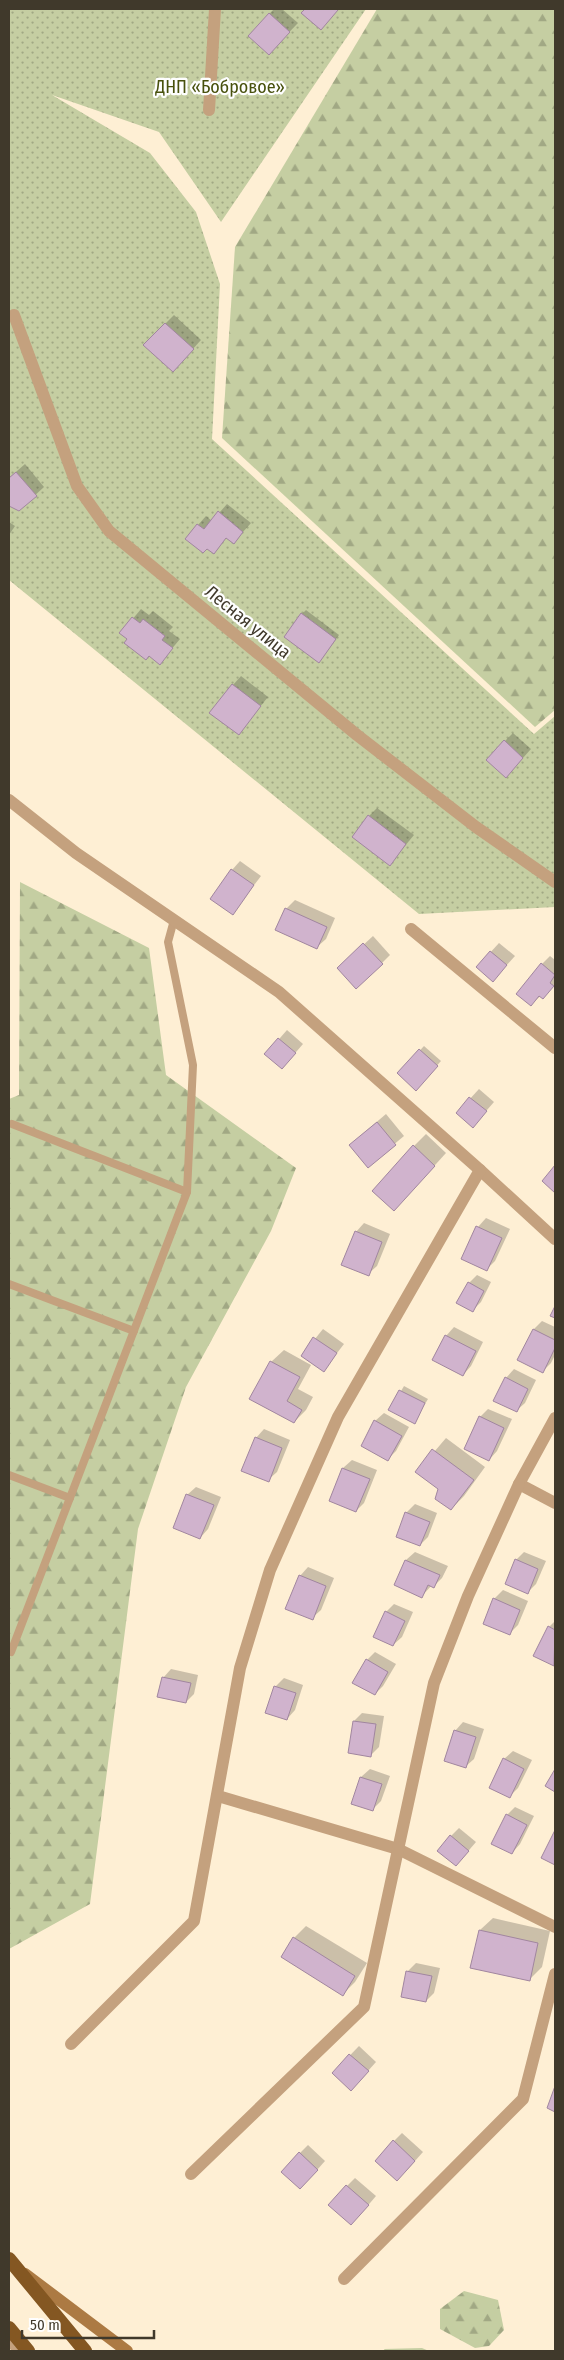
<svg xmlns="http://www.w3.org/2000/svg" width="564" height="2360" font-family="'Fira Sans Condensed',sans-serif">
	<style>
		.forest { fill: url(#forest-firs) }
		.garden { fill: url(#garden-dots) }
		.shadow { fill: #0003 }
		.building { fill: #d0b3cd; stroke: #a1869f }
		.lines { fill: none; stroke-linecap: round; stroke-linejoin: round }
		.service { stroke: #c4a17e; stroke-width: 8 }
		.minor { stroke: #c4a17e; stroke-width: 12 }
		.secondary { stroke: #ac7a43; stroke-width: 12 }
		.trunk { stroke: #845722; stroke-width: 14 }
		.labels { text-anchor: middle; dominant-baseline: central; stroke-width: 4.5; stroke-linejoin: round; paint-order: stroke }
		.park-label { font-size: 18px; fill: #48510d; stroke: #fefefe }
		.street-label { font-size: 18px; fill: #40392b; stroke: #fefefe }
	</style>
	<defs>
		<pattern id="forest-firs" width="22" height="20" patternUnits="userSpaceOnUse" patternTransform="scale(1.25)"><rect width="22" height="20" fill="#c5cea2"/><path d="M5 1l3.5 6h-7zM16 11l3.5 6h-7z" fill="#a1a884"/></pattern>
		<pattern id="garden-dots" width="8" height="8" patternUnits="userSpaceOnUse" patternTransform="scale(1.25)"><rect width="8" height="8" fill="#c5cea2"/><path d="M2 2h.1M6 6h.1" fill="none" stroke="#a1a884" stroke-width="1.8" stroke-linecap="round"/></pattern>
	</defs>
	<rect width="100%" height="100%" fill="#feefd4"/>
	<g class="forest">
		<path d="M377,9H555V710L535,727L222,438L235,247Z"/>
		<path d="M20,882L149,948L166,1075L296,1168L271,1231L186,1387L138,1529L90,1904L9,1949V1099L19,1095Z"/>
		<path d="M464,2291L498,2300L504,2330L489,2346L475,2348L440,2329V2309Z"/>
		<path d="M422,2348L429,2351H385L384,2349Z"/>
	</g>
	<path class="garden" d="M9,9H366L221,222L159,132L52,95L150,153L196,212L220,284L212,439L534,734L555,716V907L419,914L9,580Z"/>
	<g class="shadow">
		<path d="M274,9H282L298,23L277,45L249,36Z"/>
		<path d="M174,315L201,340L181,362L165,324Z"/>
		<path d="M25,464L44,487L19,510L9,505V478Z"/>
		<path d="M227,504L251,523L234,542L227,537L214,552L198,525L206,516L212,521Z"/>
		<path d="M9,522L15,526L9,535Z"/>
		<path d="M141,609L149,615L153,611L173,627L169,631L180,639L160,663L121,633Z"/>
		<path d="M306,610L339,635L323,657L302,614Z"/>
		<path d="M241,676L268,697L238,734L233,685Z"/>
		<path d="M513,733L531,749L514,768L505,741Z"/>
		<path d="M377,808L414,835L390,864L369,816Z"/>
		<path d="M240,861L261,876L233,913L232,870Z"/>
		<path d="M295,900L335,918L326,939L317,947L286,909Z"/>
		<path d="M373,936L390,955L382,963L347,960Z"/>
		<path d="M499,943L515,956L493,980L477,967Z"/>
		<path d="M550,956L555,960V984L531,1004L542,964Z"/>
		<path d="M287,1030L303,1044L290,1059L266,1054Z"/>
		<path d="M424,1046L441,1061L416,1089L399,1073Z"/>
		<path d="M479,1089L494,1102L473,1126L457,1113Z"/>
		<path d="M386,1114L404,1136L368,1166L359,1137Z"/>
		<path d="M426,1134L446,1153L406,1197L414,1146Z"/>
		<path d="M486,1218L510,1229L495,1261L487,1269L478,1227Z"/>
		<path d="M364,1223L390,1234L377,1266L368,1274L356,1232Z"/>
		<path d="M477,1275L491,1282L481,1302L473,1310L469,1283Z"/>
		<path d="M542,1321L555,1327V1355L551,1363L543,1371L519,1360L534,1329Z"/>
		<path d="M454,1327L483,1342L471,1366L463,1375L446,1336Z"/>
		<path d="M323,1329L344,1344L324,1370L302,1355Z"/>
		<path d="M284,1350L311,1365L298,1389L313,1397L306,1410L294,1422L271,1362Z"/>
		<path d="M514,1369L536,1380L525,1403L516,1411L506,1378Z"/>
		<path d="M404,1386L428,1399L414,1422L390,1410Z"/>
		<path d="M488,1409L512,1419L497,1451L489,1460L480,1417Z"/>
		<path d="M384,1413L409,1427L396,1451L388,1459L375,1421Z"/>
		<path d="M264,1429L290,1440L277,1472L268,1480L256,1438Z"/>
		<path d="M446,1438L485,1467L464,1496L451,1509L439,1488L417,1472Z"/>
		<path d="M352,1460L377,1470L364,1503L356,1511L330,1501L343,1468Z"/>
		<path d="M196,1487L221,1497L208,1529L200,1538L187,1495Z"/>
		<path d="M415,1504L437,1513L428,1537L420,1545L406,1513Z"/>
		<path d="M415,1552L448,1566L442,1578L434,1586L432,1585L422,1596L396,1585L406,1560Z"/>
		<path d="M524,1552L546,1561L536,1584L528,1592L516,1560Z"/>
		<path d="M308,1567L334,1578L321,1610L312,1618L300,1576Z"/>
		<path d="M503,1590L528,1601L518,1625L509,1634L494,1599Z"/>
		<path d="M394,1604L413,1612L402,1637L393,1645L386,1612Z"/>
		<path d="M555,1621V1663L554,1664L549,1627Z"/>
		<path d="M375,1652L396,1664L383,1686L375,1694L367,1660Z"/>
		<path d="M171,1669L198,1675L194,1694L186,1702L163,1678Z"/>
		<path d="M284,1678L303,1685L295,1710L287,1719L275,1687Z"/>
		<path d="M362,1713L384,1716L379,1747L371,1755L354,1721Z"/>
		<path d="M463,1722L484,1729L474,1759L465,1767L455,1731Z"/>
		<path d="M513,1751L532,1760L518,1788L509,1797L504,1759Z"/>
		<path d="M370,1769L390,1776L381,1801L373,1809L361,1777Z"/>
		<path d="M515,1807L534,1816L520,1844L512,1853L507,1815Z"/>
		<path d="M459,1828L476,1842L464,1856L451,1836Z"/>
		<path d="M493,1918L550,1931L542,1967L529,1980L480,1930Z"/>
		<path d="M306,1926L367,1963L355,1982L343,1994L294,1938Z"/>
		<path d="M416,1963L440,1968L434,1993L426,2001L408,1971Z"/>
		<path d="M359,2046L376,2062L359,2081L333,2073Z"/>
		<path d="M402,2133L423,2152L406,2171L394,2141Z"/>
		<path d="M308,2145L325,2161L309,2179L300,2153Z"/>
		<path d="M355,2178L376,2196L359,2216L347,2186Z"/>
	</g>
	<g class="building">
		<path d="M305,9H337L338,10L321,30L301,13Z"/>
		<path d="M269,13L290,32L269,55L248,36Z"/>
		<path d="M165,323L194,349L173,372L143,345Z"/>
		<path d="M16,472L37,496L19,511L9,506V478Z"/>
		<path d="M218,511L243,532L234,544L226,538L214,554L207,549L203,553L185,539L197,524L204,529Z"/>
		<path d="M301,613L336,639L319,663L284,637Z"/>
		<path d="M132,617L140,623L143,619L165,636L162,640L173,648L160,665L149,656L146,660L124,643L127,639L119,633Z"/>
		<path d="M232,684L261,706L239,735L209,713Z"/>
		<path d="M504,740L523,758L506,778L486,760Z"/>
		<path d="M368,815L406,844L390,866L352,837Z"/>
		<path d="M231,869L254,885L233,915L210,899Z"/>
		<path d="M285,908L327,927L317,949L275,930Z"/>
		<path d="M363,943L383,964L356,989L337,968Z"/>
		<path d="M490,951L507,965L493,982L476,967Z"/>
		<path d="M541,963L555,975L550,983L554,986L543,999L539,996L531,1006L516,994Z"/>
		<path d="M278,1038L296,1053L282,1069L264,1054Z"/>
		<path d="M419,1049L438,1066L416,1091L397,1073Z"/>
		<path d="M469,1097L487,1111L473,1128L456,1113Z"/>
		<path d="M377,1122L396,1145L368,1168L349,1145Z"/>
		<path d="M413,1145L435,1166L394,1211L372,1191Z"/>
		<path d="M555,1165V1193L542,1181Z"/>
		<path d="M476,1226L502,1238L487,1271L461,1259Z"/>
		<path d="M355,1231L382,1242L369,1276L341,1265Z"/>
		<path d="M468,1282L484,1291L473,1312L456,1303Z"/>
		<path d="M555,1306V1318L550,1316Z"/>
		<path d="M533,1329L555,1340V1348L543,1373L517,1360Z"/>
		<path d="M445,1335L476,1351L463,1376L432,1360Z"/>
		<path d="M313,1337L337,1353L324,1372L301,1356Z"/>
		<path d="M270,1361L300,1377L287,1401L302,1410L294,1423L249,1399Z"/>
		<path d="M505,1377L528,1389L517,1412L493,1401Z"/>
		<path d="M399,1390L425,1403L415,1424L388,1410Z"/>
		<path d="M479,1416L504,1428L489,1461L464,1449Z"/>
		<path d="M374,1420L402,1436L388,1461L361,1446Z"/>
		<path d="M255,1437L282,1448L269,1482L241,1471Z"/>
		<path d="M432,1449L474,1480L451,1510L435,1499L438,1489L415,1472Z"/>
		<path d="M342,1468L370,1479L356,1512L329,1501Z"/>
		<path d="M186,1494L214,1505L200,1539L173,1528Z"/>
		<path d="M405,1512L430,1522L420,1546L396,1537Z"/>
		<path d="M515,1559L538,1569L528,1594L505,1584Z"/>
		<path d="M405,1560L440,1575L434,1588L428,1585L422,1598L394,1585Z"/>
		<path d="M299,1575L326,1586L313,1620L285,1609Z"/>
		<path d="M493,1598L520,1610L510,1635L483,1624Z"/>
		<path d="M385,1611L405,1621L393,1646L373,1637Z"/>
		<path d="M548,1626L555,1630L554,1666L533,1656Z"/>
		<path d="M366,1659L388,1672L375,1695L352,1683Z"/>
		<path d="M162,1677L191,1683L186,1703L157,1697Z"/>
		<path d="M274,1686L296,1693L287,1720L265,1713Z"/>
		<path d="M353,1721L376,1724L371,1757L348,1753Z"/>
		<path d="M454,1730L476,1737L466,1768L444,1761Z"/>
		<path d="M503,1758L524,1769L510,1798L489,1788Z"/>
		<path d="M555,1769V1792L545,1786Z"/>
		<path d="M360,1777L382,1784L373,1811L351,1804Z"/>
		<path d="M506,1814L527,1825L512,1854L491,1844Z"/>
		<path d="M555,1830V1865L541,1858Z"/>
		<path d="M450,1835L469,1851L456,1866L437,1851Z"/>
		<path d="M479,1930L538,1943L530,1981L470,1968Z"/>
		<path d="M293,1937L355,1976L343,1996L281,1957Z"/>
		<path d="M406,1971L432,1976L426,2002L401,1997Z"/>
		<path d="M349,2054L369,2071L351,2091L332,2073Z"/>
		<path d="M555,2086V2112L547,2108Z"/>
		<path d="M393,2140L415,2161L397,2181L375,2161Z"/>
		<path d="M299,2152L318,2170L300,2189L281,2172Z"/>
		<path d="M346,2185L369,2205L351,2225L328,2205Z"/>
	</g>
	<g class="lines">
		<g class="service">
			<path d="M12,1124L187,1192"/>
			<path d="M9,1284L134,1331"/>
			<path d="M9,1475L70,1498"/>
			<path d="M11,1652L187,1192L193,1065L168,942L174,920"/>
		</g>
		<g class="minor">
			<path d="M209,110L215,9"/>
			<path d="M14,315L77,486L109,531L357,735L476,827L555,882"/>
			<path d="M9,800L76,853L279,992L480,1170L555,1239"/>
			<path d="M411,929L555,1048"/>
			<path d="M555,1418L519,1484L555,1503"/>
			<path d="M218,1796L398,1849L555,1927"/>
			<path d="M71,2044L194,1921L240,1668L270,1570L338,1417L480,1170"/>
			<path d="M191,2174L364,2007L434,1683L468,1596L519,1484"/>
			<path d="M344,2279L523,2099L555,1974"/>
			<path d="M9,2341L23,2351"/>
		</g>
		<path class="secondary" d="M25,2274L127,2351"/>
		<g class="trunk">
			<path d="M9,2259L85,2351"/>
			<path d="M9,2328L28,2351"/>
		</g>
	</g>
	<g class="labels">
		<g class="park-label">
			<text x="220" y="87">ДНП «Бобровое»</text>
		</g>
		<g class="street-label">
			<text transform="translate(248 622) rotate(39)">Лесная улица</text>
		</g>
	</g>
	<rect width="564" height="2360" fill="none" stroke="#40392b" stroke-width="20"/>
	<path d="M22 2330v8h132v-8" fill="none" stroke="#40392b" stroke-width="2.5"/>
	<text x="30" y="2330" font-size="15" fill="#40392b" stroke="#fefefe" stroke-width="4" paint-order="stroke">50 m</text>
</svg>
